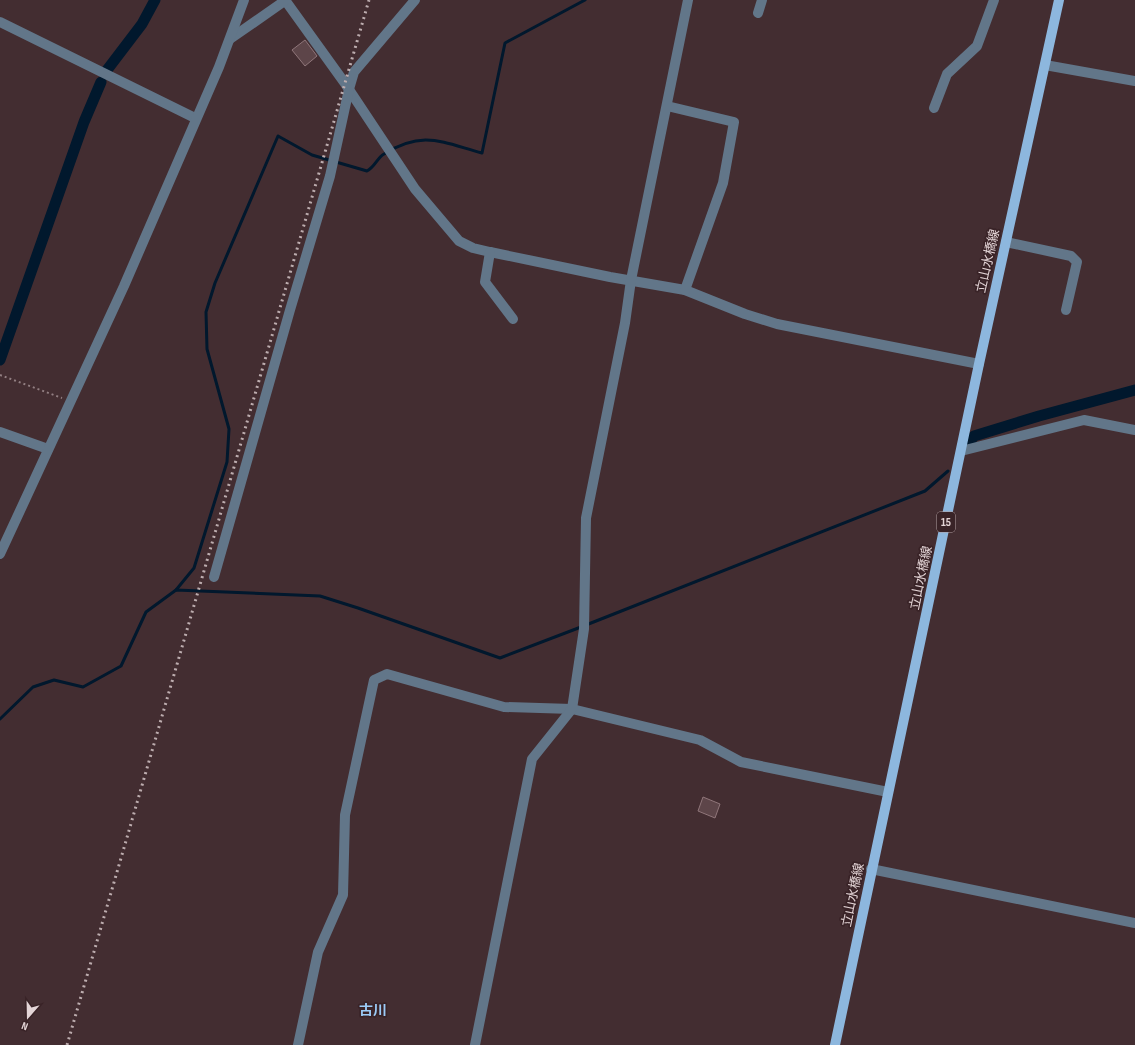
<svg xmlns="http://www.w3.org/2000/svg" width="1135" height="1045" font-family="'Sofia Sans Condensed','Noto Sans JP',sans-serif">
	<style>
		.lines { fill: none; stroke-linecap: round; stroke-linejoin: round }
		.stream { stroke: #01182d; stroke-width: 3 }
		.canal { stroke: #01182d; stroke-width: 11 }
		.building { fill: #5d4549; stroke: #90767a }
		.path { stroke: #927f82; stroke-width: 2; stroke-dasharray: 2 3; stroke-linecap: butt }
		.minor { stroke: #627689; stroke-width: 10 }
		.major { stroke: #8db7de; stroke-width: 10 }
		.rail { stroke: #bdadaf; stroke-width: 3; stroke-dasharray: 2 4; stroke-linecap: butt }
		.labels { text-anchor: middle; dominant-baseline: central; stroke-width: 3.5; stroke-linejoin: round; paint-order: stroke }
		.shield { fill: #392327; stroke: #b1a0a2; stroke-width: 1 }
		.shield-label { font-size: 12px; font-weight: bold; fill: #e4d5d7 }
		.street-label { font-size: 13px; fill: #e4d5d7; stroke: #392327 }
		.neighbourhood-label { font-size: 14px; font-weight: bold; fill: #9ccbf7; stroke: #392327 }
	</style>
	<rect width="100%" height="100%" fill="#432d31"/>
	<g class="lines">
		<g class="stream">
			<path d="M176,590L194,568L227,462L229,429L207,349L206,312L215,283L278,136L312,155L367,171C375,167 377,158 384,154C423,130 441,142 482,153L505,43L585,0"/>
			<path d="M586,625L925,491L948,471"/>
			<path d="M0,719L33,687L54,680L83,687L121,666L146,612L176,590L320,596L358,608L500,658L581,627"/>
		</g>
		<g class="canal">
			<path d="M107,70L142,24L155,0"/>
			<path d="M0,360L84,122L101,82"/>
			<path d="M970,441L974,436L1039,416L1135,390"/>
		</g>
	</g>
	<g class="building">
		<path d="M305,40L317,56L305,66L292,50Z"/>
		<path d="M703,797L720,804L715,818L698,811Z"/>
	</g>
	<g class="lines">
		<path class="path" d="M0,375L62,398"/>
		<g class="minor">
			<path d="M285,0L344,82L415,189L459,241L473,248L490,252L610,277L685,290L745,314L777,324L979,364"/>
			<path d="M758,13L762,0"/>
			<path d="M0,22L195,118"/>
			<path d="M230,39L286,0"/>
			<path d="M1045,65L1135,81"/>
			<path d="M667,106L734,122L723,183L685,290"/>
			<path d="M934,108L947,74L977,46L994,0"/>
			<path d="M1006,242L1071,256L1077,262L1066,310"/>
			<path d="M490,252L485,282L513,319"/>
			<path d="M0,432L48,449"/>
			<path d="M961,451L1084,420L1135,430"/>
			<path d="M0,554L124,286L219,67L244,0"/>
			<path d="M214,577L290,310L330,176L349,89L354,72L415,0"/>
			<path d="M871,869L1135,923"/>
			<path d="M298,1045L318,952L343,895L345,815L374,680L387,674L504,707L572,709L700,740L741,762L888,792"/>
			<path d="M475,1045L532,759L572,709L584,629L586,518L625,323L631,280L688,0"/>
		</g>
		<path class="major" d="M835,1045L979,364L1059,0"/>
		<path class="rail" d="M67,1045L369,0"/>
	</g>
	<g class="labels">
		<rect class="shield" x="937" y="512" width="18" height="20" rx="3"/>
		<g class="shield-label">
			<text x="946" y="522">15</text>
		</g>
		<g class="street-label">
			<text transform="translate(988 261) rotate(-77)">立山水橋線</text>
			<text transform="translate(921 578) rotate(-78)">立山水橋線</text>
			<text transform="translate(853 895) rotate(-78)">立山水橋線</text>
		</g>
		<g class="neighbourhood-label">
			<text x="373" y="1010">古川</text>
		</g>
	</g>
	<g transform="translate(28 1017) rotate(200)" stroke="#392327" stroke-width="3" paint-order="stroke">
	<path d="M0-3L7 15L0 10L-7 15Z" fill="#e4d5d7"/>
	<text y="-6" font-size="11" font-weight="bold" text-anchor="middle" fill="#e4d5d7">N</text>
	</g>
</svg>
